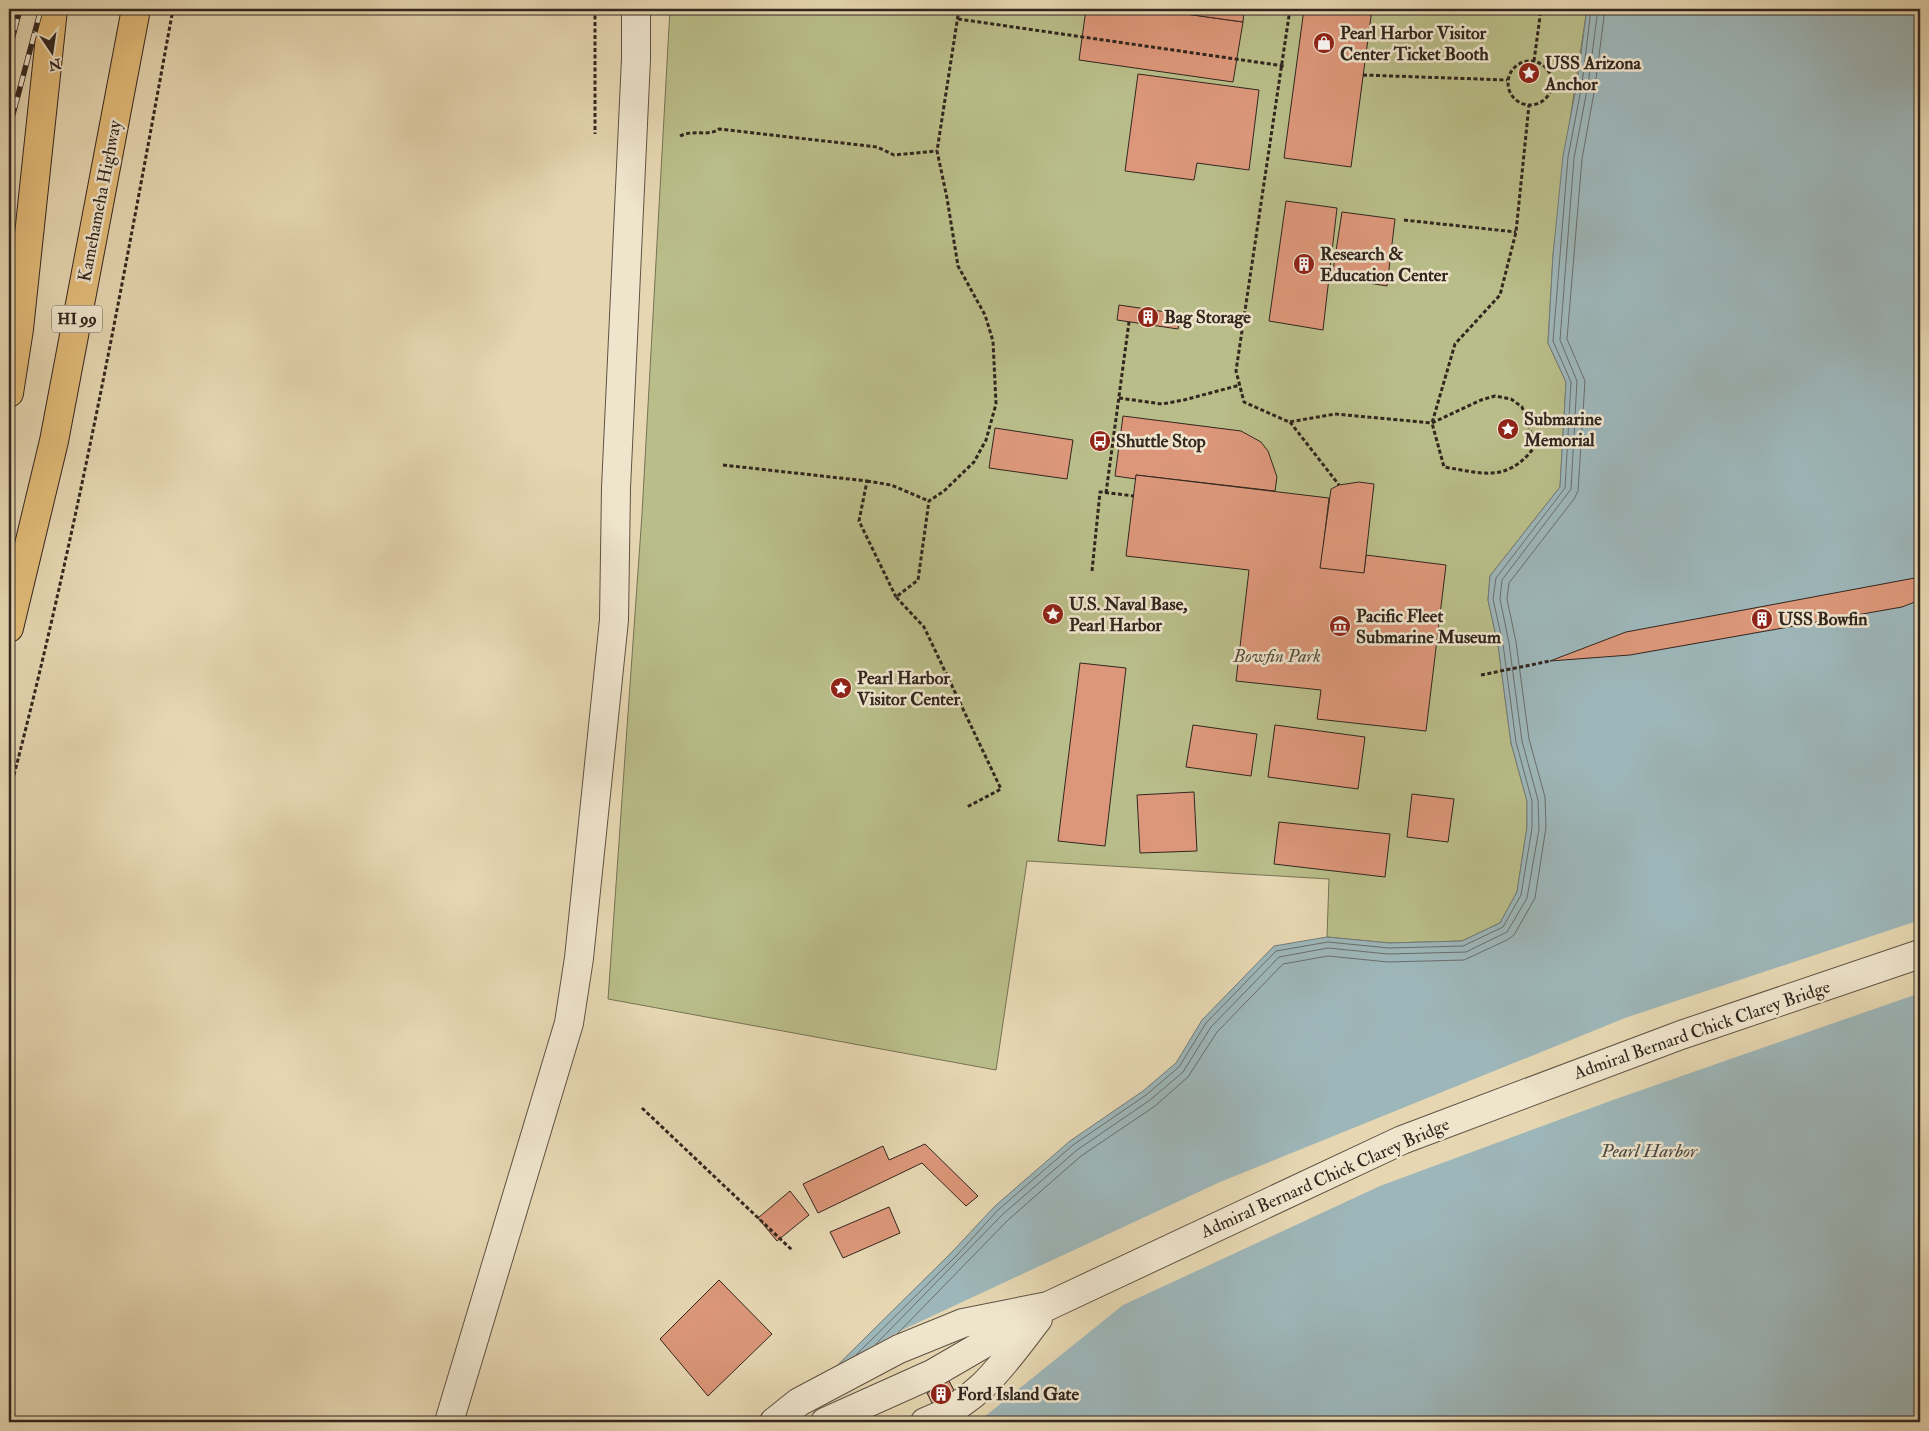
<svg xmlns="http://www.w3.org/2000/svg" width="1929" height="1431" font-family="'IM FELL Double Pica',serif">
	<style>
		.green { fill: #b9bd89; stroke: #767254 }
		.water { fill: #9db6b9; stroke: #727c7b }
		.pier { fill: #e6d7b2 }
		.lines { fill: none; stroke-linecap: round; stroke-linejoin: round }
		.shore { stroke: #686e6c; stroke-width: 1 }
		.building { fill: #dc977a; stroke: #32261e }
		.minor-casing { stroke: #5f5243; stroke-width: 30 }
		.major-casing { stroke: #32261e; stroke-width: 30 }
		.path { stroke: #32261e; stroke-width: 3; stroke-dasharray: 4 2.5; stroke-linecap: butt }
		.minor { stroke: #efe5cd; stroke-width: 28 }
		.major { stroke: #e3bc79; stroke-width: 28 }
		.rail-casing { stroke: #32261e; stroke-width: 5.5 }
		.rail { stroke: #efe5cd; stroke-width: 4; stroke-dasharray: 11; stroke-linecap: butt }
		.labels { text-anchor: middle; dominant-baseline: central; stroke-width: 5; stroke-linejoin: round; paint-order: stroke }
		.shield { fill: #efe5cd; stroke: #6b5f52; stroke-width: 1 }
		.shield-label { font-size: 16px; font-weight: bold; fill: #32261e }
		.poi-label { font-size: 18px; font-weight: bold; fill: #32261e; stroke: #efe5cd; text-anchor: start }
		.street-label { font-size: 18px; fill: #32261e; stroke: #efe5cd }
		.park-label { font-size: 18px; font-style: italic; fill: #544c39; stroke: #efe5cd }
		.water-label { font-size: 19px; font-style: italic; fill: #4d4a45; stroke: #efe5cd }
	</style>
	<rect width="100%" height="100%" fill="#e6d7b2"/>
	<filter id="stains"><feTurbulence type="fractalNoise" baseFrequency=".004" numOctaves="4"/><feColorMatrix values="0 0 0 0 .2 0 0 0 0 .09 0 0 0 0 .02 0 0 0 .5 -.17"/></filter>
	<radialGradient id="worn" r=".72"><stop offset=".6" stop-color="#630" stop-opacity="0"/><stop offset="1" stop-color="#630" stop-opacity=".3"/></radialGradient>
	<path class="green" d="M670,9H1587L1571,113L1553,255L1548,343L1566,382L1560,487L1490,576L1488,600L1498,645L1511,743L1527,801V827L1517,892L1500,923L1462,941L1389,943L1327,937L1329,879L1027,861L996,1070L608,999L642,514Z"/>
	<path class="water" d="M1587,9H1920V1422H780L952,1252L995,1206L1070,1141L1143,1091L1176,1063L1202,1020L1274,946L1327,937L1389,943L1462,941L1500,923L1517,892L1527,827V801L1511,743L1498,645L1488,600L1490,576L1560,487L1566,382L1548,343L1553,255L1563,156L1577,83Z"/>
	<path class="pier" d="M1920,920V993L1613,1100L1380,1186L1123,1305L978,1422H777L832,1368L900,1331L1220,1182L1625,1018Z"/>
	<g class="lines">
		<g class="shore">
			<path d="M897,1334L1008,1220L1081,1156L1155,1106L1188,1077L1217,1032L1283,964L1328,956L1388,962L1464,960L1507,940L1514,935L1535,898L1546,827L1545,797L1529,739L1516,642L1507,599L1509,583L1574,499L1578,491L1585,381L1567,339L1582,159L1595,87L1605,9"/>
			<path d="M876,1344L1003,1214L1077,1150L1150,1100L1183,1072L1211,1027L1279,957L1328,948L1388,954L1466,952L1507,932L1527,898L1539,829L1538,800L1522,741L1509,643L1500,599L1502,580L1571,489L1577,381L1560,340L1574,158L1588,85L1598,9"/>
			<path d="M856,1355L956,1256L998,1210L1073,1145L1146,1095L1179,1067L1206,1023L1276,951L1328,942L1389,948L1463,946L1503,927L1521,895L1532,828V801L1516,742L1503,644L1493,599L1496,578L1565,488L1571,382L1553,341L1568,157L1582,84L1591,9"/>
		</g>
	</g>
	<g class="building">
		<path d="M1086,9H1150L1243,22L1233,82L1079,60Z"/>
		<path d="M1150,9H1244L1243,22Z"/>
		<path d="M1304,9H1372L1351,167L1284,158Z"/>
		<path d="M1138,74L1259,90L1249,170L1197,163L1194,180L1125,171Z"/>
		<path d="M1286,201L1337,208L1323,330L1269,321Z"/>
		<path d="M1342,212L1395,219L1387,286L1332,277Z"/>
		<path d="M1119,305L1180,314L1178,329L1117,320Z"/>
		<path d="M1123,416L1241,431L1261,442L1268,451L1277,477L1275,491L1136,475V479L1115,476Z"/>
		<path d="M995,428L1073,440L1067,479L989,468Z"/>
		<path d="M1136,475L1329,498L1321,567L1364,572L1366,555L1446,565L1426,731L1317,719L1321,690L1236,681L1249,570L1126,556Z"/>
		<path d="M1359,482L1374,484L1364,573L1320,568L1331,489L1339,485Z"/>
		<path d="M1920,577V600L1902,607L1630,655L1550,661L1626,632Z"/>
		<path d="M1080,663L1126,668L1105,846L1058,841Z"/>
		<path d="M1193,725L1257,734L1251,776L1186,767Z"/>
		<path d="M1275,725L1365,737L1358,789L1268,777Z"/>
		<path d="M1194,792L1197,851L1140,853L1137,795Z"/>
		<path d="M1412,794L1454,799L1448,842L1407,837Z"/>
		<path d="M1279,822L1390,834L1385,877L1274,864Z"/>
		<path d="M925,1144L978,1196L966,1206L922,1163L818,1213L803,1184L883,1146L889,1160Z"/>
		<path d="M790,1191L809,1215L777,1241L758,1218Z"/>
		<path d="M889,1207L900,1233L843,1258L830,1232Z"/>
		<path d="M719,1280L772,1334L708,1396L660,1339Z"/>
		<path d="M949,1381L956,1394L934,1407L927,1393Z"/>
	</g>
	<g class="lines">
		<g class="minor-casing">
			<g id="minor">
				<path d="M449,1422L569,1023L579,958L614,620L616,488L636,59V9"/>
				<path d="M774,1422L799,1402L899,1349L963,1323L1048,1306L1402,1140L1681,1035L1920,954"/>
				<path d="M825,1422L932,1374L1032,1316"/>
				<path d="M925,1422C980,1401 1003,1364 1038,1319"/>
			</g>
		</g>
		<g class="major-casing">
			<g id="major">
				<path d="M9,393L19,329L53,9"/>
				<path d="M9,628L54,441L136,9"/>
			</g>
		</g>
		<g class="path">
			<path d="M595,9V134"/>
			<path d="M959,9L937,151L947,198L958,266L985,315L993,341L996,404L986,440L974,462L944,491L929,501L918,580L896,597L924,627L1001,789L967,807"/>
			<path d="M1290,9L1236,371L1244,402L1289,422L1335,414L1432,423L1481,400L1495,396L1511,399L1522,407L1531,433L1533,449C1506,483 1481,473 1444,467L1432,423L1455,344L1500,295L1516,232L1529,105"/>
			<path d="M958,19L1284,66"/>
			<circle cx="1530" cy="83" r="22"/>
			<path d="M1534,61L1541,9"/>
			<path d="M1363,75L1507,80"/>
			<path d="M680,136C694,129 708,137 719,129L877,147L894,155L937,151"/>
			<path d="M1404,220L1516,232"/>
			<path d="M1119,398L1162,404L1184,400L1240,385"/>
			<path d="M1290,422L1339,485"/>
			<path d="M723,465L867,481L859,521L896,597"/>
			<path d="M867,481L891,485L929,501"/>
			<path d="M1106,493L1129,322"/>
			<path d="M1092,571L1100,492L1134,496"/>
			<path d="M1481,675L1550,661"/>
			<path d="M9,794C77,536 125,272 173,9"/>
			<path d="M642,1108L792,1250"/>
		</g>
		<use href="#minor" class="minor"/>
		<use href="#major" class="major"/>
		<g class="rail-casing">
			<g id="rail">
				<path d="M9,51L20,9"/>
				<path d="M9,129L41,9"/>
			</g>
		</g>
		<use href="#rail" class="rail"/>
	</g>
	<defs>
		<g id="shop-disc" transform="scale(1.125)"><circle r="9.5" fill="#8f2418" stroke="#efe5cd"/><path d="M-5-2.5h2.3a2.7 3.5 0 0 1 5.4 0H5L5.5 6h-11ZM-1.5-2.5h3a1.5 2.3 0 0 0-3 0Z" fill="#fff"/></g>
		<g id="sight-disc" transform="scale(1.125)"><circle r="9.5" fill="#8f2418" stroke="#efe5cd"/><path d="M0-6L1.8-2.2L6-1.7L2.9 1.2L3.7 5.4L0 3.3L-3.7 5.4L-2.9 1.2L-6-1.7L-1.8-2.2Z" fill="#fff"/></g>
		<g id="building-disc" transform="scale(1.125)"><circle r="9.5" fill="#8f2418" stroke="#efe5cd"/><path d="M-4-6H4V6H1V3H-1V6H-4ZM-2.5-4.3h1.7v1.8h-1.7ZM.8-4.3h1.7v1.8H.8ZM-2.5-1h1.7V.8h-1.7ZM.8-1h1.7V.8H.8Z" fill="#fff"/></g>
		<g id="bus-disc" transform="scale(1.125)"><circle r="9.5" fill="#8f2418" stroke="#efe5cd"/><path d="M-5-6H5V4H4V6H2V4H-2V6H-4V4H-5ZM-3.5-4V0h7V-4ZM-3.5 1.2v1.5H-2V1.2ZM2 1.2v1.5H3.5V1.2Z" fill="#fff"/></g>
		<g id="museum-disc" transform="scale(1.125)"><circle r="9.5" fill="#8f2418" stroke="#efe5cd"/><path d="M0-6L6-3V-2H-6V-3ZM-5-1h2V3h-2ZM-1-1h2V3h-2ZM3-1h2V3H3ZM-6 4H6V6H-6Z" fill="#fff"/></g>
	</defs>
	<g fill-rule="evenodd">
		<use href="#shop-disc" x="1324" y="43"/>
		<use href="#sight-disc" x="1529" y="73"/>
		<use href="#building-disc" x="1304" y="264"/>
		<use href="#building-disc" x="1148" y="317"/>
		<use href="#sight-disc" x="1508" y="429"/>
		<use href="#bus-disc" x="1100" y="441"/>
		<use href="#sight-disc" x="1053" y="614"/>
		<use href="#building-disc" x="1762" y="619"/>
		<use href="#museum-disc" x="1340" y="626"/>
		<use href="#sight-disc" x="841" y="688"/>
		<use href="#building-disc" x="941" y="1394"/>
	</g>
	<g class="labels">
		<rect class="shield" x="52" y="305.5" width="50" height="27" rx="4"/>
		<g class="shield-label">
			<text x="77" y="319">HI 99</text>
		</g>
		<g class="poi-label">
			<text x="1340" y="33">Pearl Harbor Visitor<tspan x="1340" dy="21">Center Ticket Booth</tspan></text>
			<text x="1545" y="63">USS Arizona<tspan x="1545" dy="21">Anchor</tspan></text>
			<text x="1320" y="254">Research &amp;<tspan x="1320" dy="21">Education Center</tspan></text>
			<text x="1164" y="317">Bag Storage</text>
			<text x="1524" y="419">Submarine<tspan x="1524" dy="21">Memorial</tspan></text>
			<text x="1116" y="441">Shuttle Stop</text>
			<text x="1069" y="604">U.S. Naval Base,<tspan x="1069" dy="21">Pearl Harbor</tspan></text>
			<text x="1356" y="616">Pacific Fleet<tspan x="1356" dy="21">Submarine Museum</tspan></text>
			<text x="1778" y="619">USS Bowfin</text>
			<text x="857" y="678">Pearl Harbor<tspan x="857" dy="21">Visitor Center</tspan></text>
			<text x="957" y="1394">Ford Island Gate</text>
		</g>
		<g class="street-label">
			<text transform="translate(100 201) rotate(-79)">Kamehameha Highway</text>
			<text transform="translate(1702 1030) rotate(-19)">Admiral Bernard Chick Clarey Bridge</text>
			<text transform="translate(1325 1178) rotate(-24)">Admiral Bernard Chick Clarey Bridge</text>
		</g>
		<g class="park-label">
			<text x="1277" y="656">Bowfin Park</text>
		</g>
		<g class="water-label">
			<text x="1649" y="1151">Pearl Harbor</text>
		</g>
	</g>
	<rect width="1929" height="1431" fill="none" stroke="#e6d7b2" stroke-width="30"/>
	<rect x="10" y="10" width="1909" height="1411" fill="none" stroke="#32261e" stroke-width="2.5"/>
	<rect x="15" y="15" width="1899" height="1401" fill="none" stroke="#32261e"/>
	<g transform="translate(52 52) rotate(167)" stroke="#efe5cd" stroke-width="4" paint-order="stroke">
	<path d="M0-4L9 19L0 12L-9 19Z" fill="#32261e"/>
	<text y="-8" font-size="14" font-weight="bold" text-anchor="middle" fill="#32261e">N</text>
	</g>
	<rect width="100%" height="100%" filter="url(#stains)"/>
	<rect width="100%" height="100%" fill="url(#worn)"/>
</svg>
